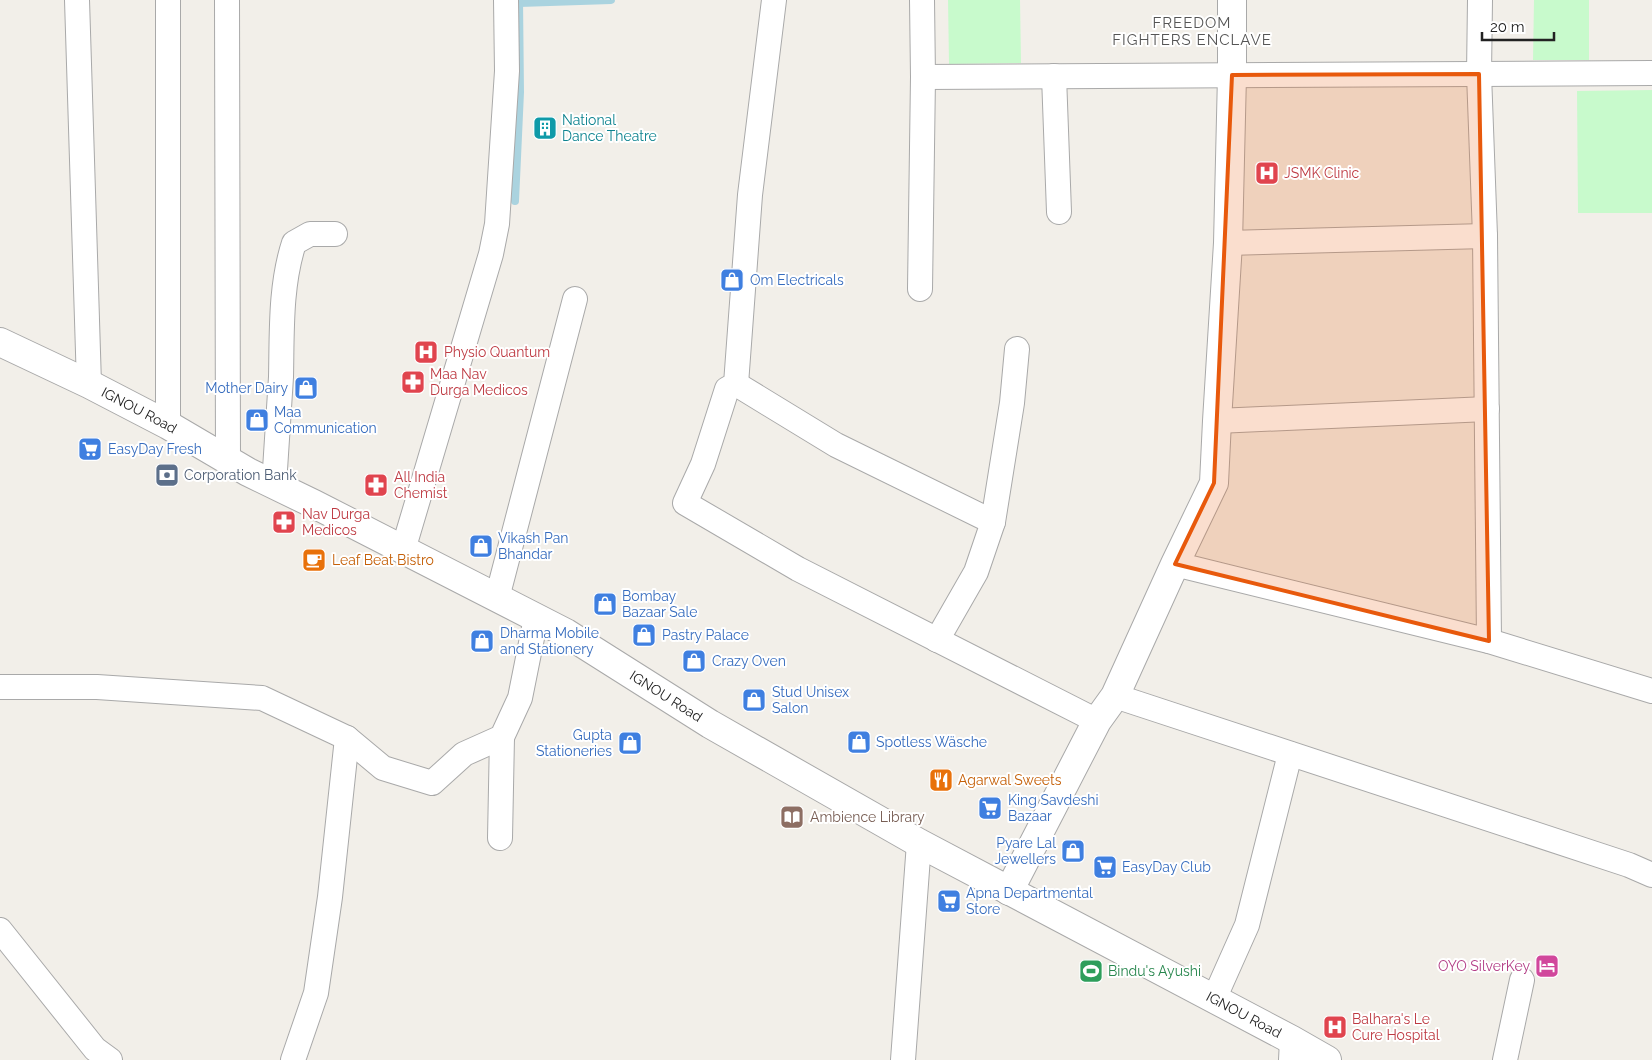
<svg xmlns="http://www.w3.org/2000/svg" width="1652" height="1060" font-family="Raleway,sans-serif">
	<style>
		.park { fill: #c8facc }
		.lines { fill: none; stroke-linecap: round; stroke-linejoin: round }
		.stream { stroke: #aad3df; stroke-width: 8 }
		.minor-casing { stroke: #a9a9a9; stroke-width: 26 }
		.tertiary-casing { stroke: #a9a9a9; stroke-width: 30 }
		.minor { stroke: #fff; stroke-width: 24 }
		.tertiary { stroke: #fff; stroke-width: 28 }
		.marked { fill: #e8590c; fill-opacity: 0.2; stroke: #e8590c; stroke-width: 4; stroke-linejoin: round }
		.labels { text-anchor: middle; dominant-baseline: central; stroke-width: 4; stroke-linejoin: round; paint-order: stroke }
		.culture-label { font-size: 14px; fill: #0d838f; stroke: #fff; text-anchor: start }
		.health-label { font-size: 14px; fill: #be3a42; stroke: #fff; text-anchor: start }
		.shop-label { font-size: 14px; fill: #366cbe; stroke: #fff; text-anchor: start }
		.street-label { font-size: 14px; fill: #222; stroke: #fff }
		.service-label { font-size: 14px; fill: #4e5e75; stroke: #fff; text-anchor: start }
		.food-label { font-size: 14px; fill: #c56008; stroke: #fff; text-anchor: start }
		.education-label { font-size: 14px; fill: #785e54; stroke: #fff; text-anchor: start }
		.hotel-label { font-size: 14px; fill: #b23c85; stroke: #fff; text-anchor: end }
		.leisure-label { font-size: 14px; fill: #27864d; stroke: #fff; text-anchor: start }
		.neighbourhood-label { font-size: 15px; letter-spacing: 1px; fill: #555; stroke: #fff }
	</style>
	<rect width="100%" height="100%" fill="#f2efe9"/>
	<g class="park">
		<path d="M948,0H1020L1021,63L949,64Z"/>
		<path d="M1534,0H1589V60H1533Z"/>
		<path d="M1652,90V213H1578L1577,91Z"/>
	</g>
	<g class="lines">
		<g class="stream">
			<path d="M519,3L611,0"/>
			<path d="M515,201L520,92L519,0"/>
		</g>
		<g class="minor-casing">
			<g id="minor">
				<path d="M77,0L89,384"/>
				<path d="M168,0V425"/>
				<path d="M227,0L228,460"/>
				<path d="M774,0L750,195L736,384L727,389L703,464L685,503L798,569L1097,721"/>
				<path d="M1480,0L1479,74L1485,236L1489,641"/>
				<path d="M1054,76L1059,212"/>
				<path d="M923,77L1652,73"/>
				<path d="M1228,243L1485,236"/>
				<path d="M920,289L923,77L922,0"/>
				<path d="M736,384L836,445L993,522L976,572L937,640"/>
				<path d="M1217,421L1487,409"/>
				<path d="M274,485C276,449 279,413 281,377C282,333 280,286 294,243L310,234H335"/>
				<path d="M993,522L1012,403L1017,349"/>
				<path d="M403,550L491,254L497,224L507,71L506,0"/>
				<path d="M1175,564L1489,641L1652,691"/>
				<path d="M497,598L575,299"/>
				<path d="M0,687H97L262,698L347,738L383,768L432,783L464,754L502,737L520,698L536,618"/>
				<path d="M1115,696L1629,865L1652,875"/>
				<path d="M500,838L502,737"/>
				<path d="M0,930L95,1049L110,1060"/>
				<path d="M1214,999L1247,925L1290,754"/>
				<path d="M293,1060L316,993L330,897L347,738"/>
				<path d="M903,1060L919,843"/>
				<path d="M1291,1060L1292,1040"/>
				<path d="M1505,1060L1522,980"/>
			</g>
		</g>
		<g class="tertiary-casing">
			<g id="tertiary">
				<path id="s1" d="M0,342L89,384L168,425L248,472L314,504L566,633L710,724L919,843L1292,1040L1327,1060"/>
				<path d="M1009,891L1097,721L1115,696L1175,564L1214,483L1217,421L1228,243L1232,75V0"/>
			</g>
		</g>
		<use href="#minor" class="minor"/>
		<use href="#tertiary" class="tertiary"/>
	</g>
	<path class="marked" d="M1479,74L1489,641L1175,564L1214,483L1232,75Z"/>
	<defs>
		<g id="building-square" transform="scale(1.25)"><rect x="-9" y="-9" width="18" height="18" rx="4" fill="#0f9aa8" stroke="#fff"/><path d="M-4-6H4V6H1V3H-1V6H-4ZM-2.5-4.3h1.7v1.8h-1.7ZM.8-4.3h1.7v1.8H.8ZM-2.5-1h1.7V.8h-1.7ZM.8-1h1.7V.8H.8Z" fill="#fff"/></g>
		<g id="hospital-square" transform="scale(1.25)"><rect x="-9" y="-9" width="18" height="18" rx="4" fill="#e0444e" stroke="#fff"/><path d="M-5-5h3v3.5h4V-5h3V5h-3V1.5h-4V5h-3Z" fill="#fff"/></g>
		<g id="shop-square" transform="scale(1.25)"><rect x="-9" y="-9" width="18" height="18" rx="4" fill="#3f7fe0" stroke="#fff"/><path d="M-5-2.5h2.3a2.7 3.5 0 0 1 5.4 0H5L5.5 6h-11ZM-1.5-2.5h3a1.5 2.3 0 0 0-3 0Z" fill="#fff"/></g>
		<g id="pharmacy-square" transform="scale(1.25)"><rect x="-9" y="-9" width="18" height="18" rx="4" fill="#e0444e" stroke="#fff"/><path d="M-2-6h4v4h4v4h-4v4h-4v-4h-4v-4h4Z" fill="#fff"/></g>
		<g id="supermarket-square" transform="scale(1.25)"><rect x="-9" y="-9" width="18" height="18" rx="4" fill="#3f7fe0" stroke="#fff"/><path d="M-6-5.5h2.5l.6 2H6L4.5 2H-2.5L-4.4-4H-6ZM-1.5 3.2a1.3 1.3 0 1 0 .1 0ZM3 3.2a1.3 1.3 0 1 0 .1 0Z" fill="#fff"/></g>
		<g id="bank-square" transform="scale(1.25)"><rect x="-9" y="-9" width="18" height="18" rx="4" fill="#5c6f8a" stroke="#fff"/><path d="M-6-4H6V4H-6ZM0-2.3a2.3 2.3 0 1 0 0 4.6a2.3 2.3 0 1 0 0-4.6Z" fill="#fff"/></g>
		<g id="cafe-square" transform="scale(1.25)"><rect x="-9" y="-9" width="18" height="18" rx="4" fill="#e8710a" stroke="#fff"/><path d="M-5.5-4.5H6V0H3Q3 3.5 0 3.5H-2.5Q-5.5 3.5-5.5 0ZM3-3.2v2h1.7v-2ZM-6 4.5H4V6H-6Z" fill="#fff"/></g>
		<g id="restaurant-square" transform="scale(1.25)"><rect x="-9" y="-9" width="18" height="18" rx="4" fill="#e8710a" stroke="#fff"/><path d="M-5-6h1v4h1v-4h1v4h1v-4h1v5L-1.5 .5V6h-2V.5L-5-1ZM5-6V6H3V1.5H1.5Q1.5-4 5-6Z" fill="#fff"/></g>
		<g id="library-square" transform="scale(1.25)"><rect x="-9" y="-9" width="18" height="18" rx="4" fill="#8d6e63" stroke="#fff"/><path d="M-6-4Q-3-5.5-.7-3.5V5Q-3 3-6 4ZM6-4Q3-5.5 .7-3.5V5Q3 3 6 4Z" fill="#fff"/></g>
		<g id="hotel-square" transform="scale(1.25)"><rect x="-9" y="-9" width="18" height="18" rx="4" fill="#d1479c" stroke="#fff"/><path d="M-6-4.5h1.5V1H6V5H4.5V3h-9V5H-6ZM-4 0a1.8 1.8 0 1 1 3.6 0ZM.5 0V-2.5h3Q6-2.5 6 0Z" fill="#fff"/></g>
		<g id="stadium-square" transform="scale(1.25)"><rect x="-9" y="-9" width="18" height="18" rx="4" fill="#2e9e5b" stroke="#fff"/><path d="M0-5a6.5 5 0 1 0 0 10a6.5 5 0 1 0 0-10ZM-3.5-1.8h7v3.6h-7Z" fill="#fff"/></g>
	</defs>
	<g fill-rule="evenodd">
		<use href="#building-square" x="545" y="128"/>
		<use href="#hospital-square" x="1267" y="173"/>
		<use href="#shop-square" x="732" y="280"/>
		<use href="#hospital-square" x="426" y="352"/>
		<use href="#pharmacy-square" x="413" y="382"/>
		<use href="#shop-square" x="306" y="388"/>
		<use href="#shop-square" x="257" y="420"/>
		<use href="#supermarket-square" x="90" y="449"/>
		<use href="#bank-square" x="167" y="475"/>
		<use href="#pharmacy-square" x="376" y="485"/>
		<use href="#pharmacy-square" x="284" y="522"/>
		<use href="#shop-square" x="481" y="546"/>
		<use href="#cafe-square" x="314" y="560"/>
		<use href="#shop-square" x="605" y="604"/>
		<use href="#shop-square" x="644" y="635"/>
		<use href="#shop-square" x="482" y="641"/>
		<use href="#shop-square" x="694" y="661"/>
		<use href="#shop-square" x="754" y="700"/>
		<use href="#shop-square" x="859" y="742"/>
		<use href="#shop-square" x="630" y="743"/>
		<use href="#restaurant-square" x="941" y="780"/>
		<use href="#supermarket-square" x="990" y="808"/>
		<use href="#library-square" x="792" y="817"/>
		<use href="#shop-square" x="1073" y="851"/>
		<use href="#supermarket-square" x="1105" y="867"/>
		<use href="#supermarket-square" x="949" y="901"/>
		<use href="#hotel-square" x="1547" y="966"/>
		<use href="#stadium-square" x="1091" y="971"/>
		<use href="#hospital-square" x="1335" y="1027"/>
	</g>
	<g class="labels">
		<g class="culture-label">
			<text x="562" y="120">National<tspan x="562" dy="16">Dance Theatre</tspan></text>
		</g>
		<g class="health-label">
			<text x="1284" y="173">JSMK Clinic</text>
			<text x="444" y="352">Physio Quantum</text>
			<text x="430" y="374">Maa Nav<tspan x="430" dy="16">Durga Medicos</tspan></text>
			<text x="394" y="477">All India<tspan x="394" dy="16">Chemist</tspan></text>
			<text x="302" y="514">Nav Durga<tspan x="302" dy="16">Medicos</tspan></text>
			<text x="1352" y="1019">Balhara's Le<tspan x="1352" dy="16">Cure Hospital</tspan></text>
		</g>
		<g class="shop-label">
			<text x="750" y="280">Om Electricals</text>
			<text x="288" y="388" text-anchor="end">Mother Dairy</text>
			<text x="274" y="412">Maa<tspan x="274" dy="16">Communication</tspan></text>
			<text x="108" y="449">EasyDay Fresh</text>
			<text x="498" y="538">Vikash Pan<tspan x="498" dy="16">Bhandar</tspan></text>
			<text x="622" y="596">Bombay<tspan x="622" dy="16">Bazaar Sale</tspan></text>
			<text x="500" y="633">Dharma Mobile<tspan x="500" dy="16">and Stationery</tspan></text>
			<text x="662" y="635">Pastry Palace</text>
			<text x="712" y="661">Crazy Oven</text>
			<text x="772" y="692">Stud Unisex<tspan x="772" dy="16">Salon</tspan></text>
			<text x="612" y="735" text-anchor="end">Gupta<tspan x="612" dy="16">Stationeries</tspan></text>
			<text x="876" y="742">Spotless Wäsche</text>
			<text x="1008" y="800">King Savdeshi<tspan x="1008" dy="16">Bazaar</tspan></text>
			<text x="1056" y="843" text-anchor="end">Pyare Lal<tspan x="1056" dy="16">Jewellers</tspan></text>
			<text x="1122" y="867">EasyDay Club</text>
			<text x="966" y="893">Apna Departmental<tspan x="966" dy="16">Store</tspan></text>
		</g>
		<g class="street-label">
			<text stroke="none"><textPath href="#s1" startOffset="155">IGNOU Road</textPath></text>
			<text stroke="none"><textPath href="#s1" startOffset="755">IGNOU Road</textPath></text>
			<text stroke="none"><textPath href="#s1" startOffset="1415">IGNOU Road</textPath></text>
		</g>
		<g class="service-label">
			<text x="184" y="475">Corporation Bank</text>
		</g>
		<g class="food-label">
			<text x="332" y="560">Leaf Beat Bistro</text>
			<text x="958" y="780">Agarwal Sweets</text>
		</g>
		<g class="education-label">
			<text x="810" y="817">Ambience Library</text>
		</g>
		<g class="hotel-label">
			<text x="1530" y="966">OYO SilverKey</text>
		</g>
		<g class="leisure-label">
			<text x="1108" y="971">Bindu's Ayushi</text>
		</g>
		<g class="neighbourhood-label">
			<text x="1192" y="23">FREEDOM<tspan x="1192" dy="17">FIGHTERS ENCLAVE</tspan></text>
		</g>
	</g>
	<path d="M1482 32v8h72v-8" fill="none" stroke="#222222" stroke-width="2.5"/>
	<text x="1490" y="32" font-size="15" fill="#222222" stroke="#ffffff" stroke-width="4" paint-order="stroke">20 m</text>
</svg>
